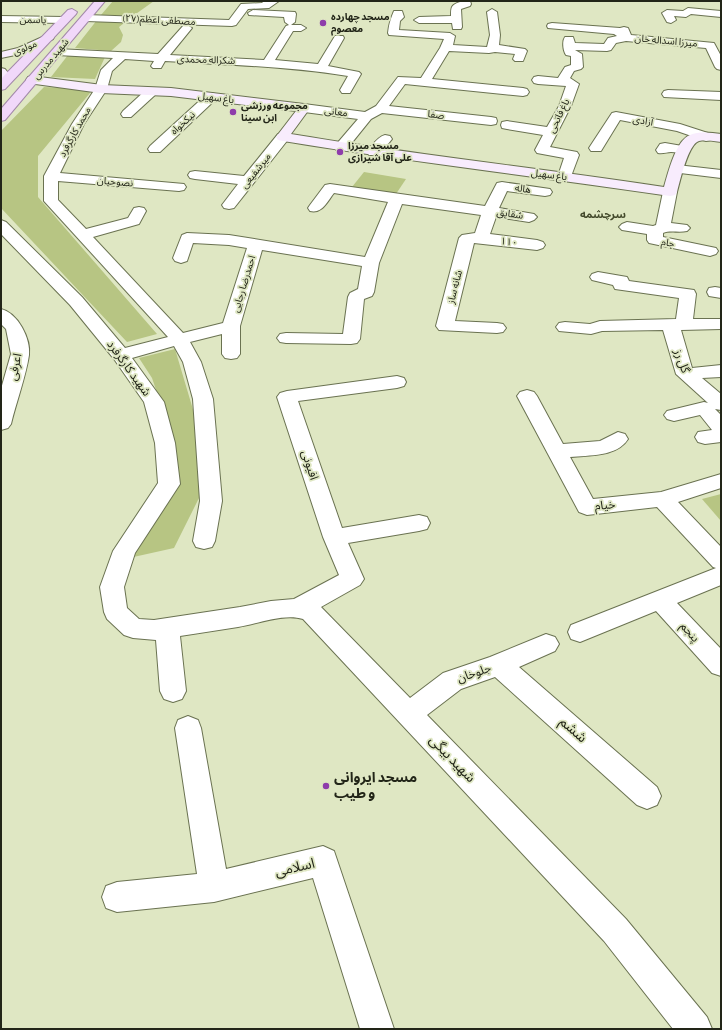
<svg xmlns="http://www.w3.org/2000/svg" width="722" height="1030" font-family="'Alegreya Sans','Noto Sans Arabic',sans-serif">
	<style>
		.green { fill: #b7c583 }
		.lines { fill: none; stroke-linecap: round; stroke-linejoin: round }
		.street-casing { stroke: #6a7251; stroke-width: 2 }
		.secondary-casing { stroke: #6a7251; stroke-width: 2 }
		.primary-casing { stroke: #a288a9; stroke-width: 2 }
		.street { fill: #fff; fill-rule: evenodd }
		.secondary { fill: #f8ecfd; fill-rule: evenodd }
		.primary { fill: #f1d8fa; fill-rule: evenodd }
		.poi-dot { fill: #8e3cab; stroke: #dfe7c3; stroke-width: 1.5 }
		.labels { text-anchor: middle; dominant-baseline: central; stroke-width: 3.5; stroke-linejoin: round; paint-order: stroke }
		.far-poi-label { font-size: 10px; font-weight: bold; fill: #222518; stroke: #dfe7c3; text-anchor: start }
		.far-street-label { font-size: 10px; fill: #222518; stroke: #dfe7c3 }
		.far-neighbourhood-label { font-size: 11px; font-weight: bold; fill: #43492b; stroke: #dfe7c3 }
		.street-label { font-size: 12px; fill: #222518; stroke: #dfe7c3 }
		.near-street-label { font-size: 14px; fill: #222518; stroke: #dfe7c3 }
		.near-poi-label { font-size: 14px; font-weight: bold; fill: #222518; stroke: #dfe7c3; text-anchor: start }
	</style>
	<rect width="100%" height="100%" fill="#dfe7c3"/>
	<g class="green">
		<path d="M113,1H154L133,16L101,15Z"/>
		<path d="M97,20H128L119,27L123,35L121,42L111,51L75,48Z"/>
		<path d="M68,55L105,57L95,79L51,77Z"/>
		<path d="M44,87L88,89L90,93L38,156V197L157,334L127,342L1,208V131Z"/>
		<path d="M364,172L406,179L396,194L352,187Z"/>
		<path d="M175,349L197,423L202,492L174,548L129,558L178,480L171,434L152,378L139,358Z"/>
		<path d="M721,494V521L702,499Z"/>
	</g>
	<g class="lines">
		<g class="street-casing">
			<g id="street">
				<path d="M264,1H279L269,8L248,9L236,25L232,26L86,21L81,18L86,15L229,20L241,4L262,3Z"/>
				<path d="M460,1H470L471,4L470,6L461,9L462,27L461,29H453L452,23H419L414,20L419,17L451,16C451,7 451,5 460,2Z"/>
				<path d="M688,8L721,11V17L691,14L686,17L674,16L676,20L671,23L667,22L662,13L667,10L683,11Z"/>
				<path d="M492,9L497,12L500,35L499,45L525,49L527,51L523,61H515L513,59L515,54L495,52L489,53L449,51L432,79L523,88L527,89L529,92L527,95L523,96L405,84L389,106L491,117L496,118L497,121L496,124L491,125L382,113L371,119L346,150H336L334,147L358,119L304,112L300,111L298,108L300,105L304,104L365,112L376,106L398,77L421,78L440,48L444,39L389,35L388,33C389,23 391,18 394,11H402L404,17L400,21L399,30L450,33L455,36L453,45L487,47L490,35L487,12Z"/>
				<path d="M253,10L295,12L296,14L295,22L291,25H301L306,28L301,31H293L275,60L318,64L335,36H343L344,38L328,66L359,72L361,74L350,93H342L340,90L348,76C288,66 226,65 165,61L161,68H153L151,66L154,61L125,59L112,71L107,89L84,124L60,173L184,184L186,187L184,190L179,191L58,181V200L86,229L128,218L134,208L139,207L144,208L146,211L139,224L93,237L183,333L223,323L247,248L229,245L193,243L187,261L181,263L175,261L173,258L182,235L187,233L229,235L365,257L388,202L334,193C327,202 322,214 310,211L308,208L310,205L325,185L330,184L485,206L497,183L502,182L550,189L552,192L550,195L545,196L507,191L499,208L534,214L537,217L534,220L529,222L496,217L490,234L537,240L543,242L545,245L543,248L537,250L474,243L455,321L497,323L503,324L506,328L503,332L497,333L439,330L436,326L459,238L462,235L475,233L481,215L402,204L379,263L374,292L372,296L364,299L360,339L357,343L351,344L286,343L280,342L277,338L280,334L286,333L343,334L348,297L350,293L358,289L362,266L262,250L240,326V354L237,358L231,359L225,358L222,354V334L190,342L201,362L213,399L222,501L215,541L212,547L204,549L196,547L193,541L200,501L193,399L183,362L174,346L132,358L164,402L175,443L180,484L135,553L124,587L127,608L139,619L154,620L240,607L271,601L294,599L339,575L323,537L277,397L280,393L287,391L397,376L404,378L406,382L404,386L397,388L298,401L342,528L419,515L427,517L430,523L427,529L419,531L348,543L364,579L360,585L321,607L410,698L443,673L490,657L546,634L555,637L559,644L555,651L519,667L657,787L661,796L657,805L647,809L637,805L495,677L461,689L427,715L626,919L707,1017L712,1029H673L604,941L303,619C284,613 257,624 238,627C219,630 200,633 180,636L186,691L182,699L173,702L164,699L160,691L156,640L133,638L124,635L107,619L104,612L100,587L113,551L158,483L155,443L144,402L114,359L70,305L1,234V220L6,222L82,297L125,348L168,337L44,201V176L72,124L95,89L101,70L113,58L57,55L51,52L57,49L158,54L183,26L187,25L192,28L170,55L264,60L286,26L289,25L285,22L284,17L249,15L248,13Z"/>
				<path d="M1,16L64,17L69,20L64,23L1,22Z"/>
				<path d="M552,23L620,28L624,27L628,28L631,35L714,43L721,56V70L717,69L715,67L706,48L626,41L616,43L611,50L607,51L575,50L582,54L583,67L581,69L574,71L570,78L579,84L571,106L550,147L577,152L579,155L570,179L565,180L560,179L558,176L564,158L537,153L535,150L543,135L507,129L502,128L501,125L502,122L507,121L547,127L559,106L566,86L538,84L534,83L532,80L534,77L538,76L558,78L565,67L571,65V56L566,55C563,51 562,41 565,37H573L575,43L604,44L608,38L617,36L614,34L548,28L547,26L548,24Z"/>
				<path d="M151,88L155,89L157,92L155,95L131,117H123L121,114L123,111L147,89Z"/>
				<path d="M668,90L721,92V100L664,97L662,94L664,91Z"/>
				<path d="M211,93L215,94L217,97L215,100L160,152H150L148,149L150,146L207,94Z"/>
				<path d="M616,112L680,124L711,134L713,137L711,140L706,141L677,131L620,120L601,151H591L589,148L610,116L612,113Z"/>
				<path d="M283,133L288,134L290,137L234,208L229,209L224,208L222,205L238,184L195,179L190,178L188,175L190,172L195,171L244,176L278,134Z"/>
				<path d="M385,135L390,136L392,139L379,155H369L367,152C372,146 377,137 385,135Z"/>
				<path d="M665,143L688,147L690,150L688,153C682,154 677,152 671,152C667,152 663,154 658,153L656,150L660,144Z"/>
				<path d="M677,165L721,170V178L672,172L670,169L672,166Z"/>
				<path d="M670,188L675,189L677,192L671,223L687,225L690,228L687,231C679,233 670,230 663,233V237L716,248L718,251L716,254L710,256L649,243L647,240V234L622,230L619,227L622,224L627,222L653,226L656,225L663,192L665,189Z"/>
				<path d="M598,272L627,277L629,281L694,290L696,294L693,319H721V329L681,330L692,368L721,365V377L702,378L721,394V410L715,409L721,415V442L705,444L698,442L695,437L698,432L712,430L700,415L674,421L667,419L664,415L667,411L704,402L708,403L676,374L663,330L602,331L591,334L559,331L556,327L559,323L565,322L590,324L600,321L676,319L679,298L615,289L613,285L592,280L590,277L592,274Z"/>
				<path d="M715,287L721,288V298L709,296L707,292L709,288Z"/>
				<path d="M1,309C18,313 31,339 29,355C26,376 16,403 11,424L8,428L1,430V389L11,354L6,329L1,324Z"/>
				<path d="M527,390L534,392L537,396L563,444L600,441L618,432L625,434L628,439C617,457 589,455 570,457L593,499L661,492L721,474V488L678,502L721,547V585L677,603L721,649V676L712,673L656,611L580,642L571,639L568,632L571,625L716,568L713,567L657,507L587,515L579,512L517,396L520,392Z"/>
				<path d="M188,716L198,720L201,728L226,869L323,846L334,851L394,1029H360L313,878L214,902L117,912L106,908L102,897L106,886L117,882L197,874L175,728L178,720Z"/>
			</g>
		</g>
		<g class="secondary-casing">
			<g id="secondary">
				<path d="M49,34L54,37L53,39L25,53L1,58V52L18,48Z"/>
				<path d="M1,68L5,69L9,74L5,82L1,83Z"/>
				<path d="M32,76L102,85L171,88L304,104L308,105L310,108L291,134C415,155 540,168 664,187C668,173 676,140 690,135C700,131 711,133 721,134V142C714,141 705,139 699,141C688,144 680,181 677,192L675,195L670,196C541,177 412,162 283,141L278,140L276,137L296,111L171,96L101,93L28,83L26,80L28,77Z"/>
			</g>
		</g>
		<g class="primary-casing">
			<g id="primary">
				<path d="M95,1H105L5,120L1,121V109Z"/>
				<path d="M72,9L77,12L76,14L5,89L1,90V79L68,10Z"/>
			</g>
		</g>
		<use href="#street" class="street"/>
		<use href="#secondary" class="secondary"/>
		<use href="#primary" class="primary"/>
	</g>
	<g class="poi-dot">
		<circle cx="323" cy="23" r="4"/>
		<circle cx="233" cy="112" r="4"/>
		<circle cx="340" cy="152" r="4"/>
		<circle cx="326" cy="786" r="4"/>
	</g>
	<g class="labels">
		<g class="far-poi-label">
			<text x="331" y="17">مسجد چهارده<tspan x="331" dy="12">معصوم</tspan></text>
			<text x="241" y="106">مجموعه ورزشی<tspan x="241" dy="12">ابن سینا</tspan></text>
			<text x="348" y="146">مسجد میرزا<tspan x="348" dy="12">علی آقا شیرازی</tspan></text>
		</g>
		<g class="far-street-label">
			<text transform="translate(33 20) rotate(1)">یاسمن</text>
			<text transform="translate(159 20) rotate(3)">مصطفی اعظم(۲۷)</text>
			<text transform="translate(666 41) rotate(5)">میرزا اسداله خان</text>
			<text transform="translate(25 48) rotate(-22)">مولوی</text>
			<text transform="translate(51 59) rotate(-50)">شهید مدرس</text>
			<text transform="translate(206 60) rotate(2)">شکراله محمدی</text>
			<text transform="translate(216 98) rotate(7)">باغ سهیل</text>
			<text transform="translate(336 112) rotate(7)">معانی</text>
			<text transform="translate(436 115) rotate(6)">صفا</text>
			<text transform="translate(559 116) rotate(-64)">باغ فاتحی</text>
			<text transform="translate(643 121) rotate(10)">آزادی</text>
			<text transform="translate(183 123) rotate(-42)">نیکخواه</text>
			<text transform="translate(75 132) rotate(-61)">محمد کارگرفرد</text>
			<text transform="translate(256 171) rotate(-52)">میرشفیعی</text>
			<text transform="translate(549 175) rotate(7)">باغ سهیل</text>
			<text transform="translate(115 182) rotate(5)">نصوحیان</text>
			<text transform="translate(523 189) rotate(8)">هاله</text>
			<text transform="translate(510 214) rotate(8)">شقایق</text>
			<text transform="translate(509 242) rotate(7)">۱۱۰</text>
			<text transform="translate(668 243) rotate(11)">جام</text>
			<text transform="translate(244 284) rotate(-73)">احمدرضا رجایی</text>
			<text transform="translate(455 287) rotate(-76)">شانه ساز</text>
		</g>
		<g class="far-neighbourhood-label">
			<text x="603" y="214">سرچشمه</text>
		</g>
		<g class="street-label">
			<text transform="translate(682 361) rotate(70)">گل رز</text>
			<text transform="translate(15 367) rotate(-79)">اعرفی</text>
			<text transform="translate(129 368) rotate(54)">شهید کارگرفرد</text>
			<text transform="translate(310 465) rotate(72)">افیونی</text>
			<text transform="translate(605 505) rotate(-6)">خیام</text>
			<text transform="translate(690 632) rotate(48)">پنجم</text>
			<text transform="translate(474 673) rotate(-19)">جلوخان</text>
		</g>
		<g class="near-street-label">
			<text transform="translate(573 730) rotate(41)">ششم</text>
			<text transform="translate(452 759) rotate(46)">شهید بیگی</text>
			<text transform="translate(295 868) rotate(-13)">اسلامی</text>
		</g>
		<g class="near-poi-label">
			<text x="334" y="778">مسجد ایروانی<tspan x="334" dy="16">و طیب</tspan></text>
		</g>
	</g>
	<rect width="722" height="1030" fill="none" stroke="#222518" stroke-width="4"/>
</svg>
